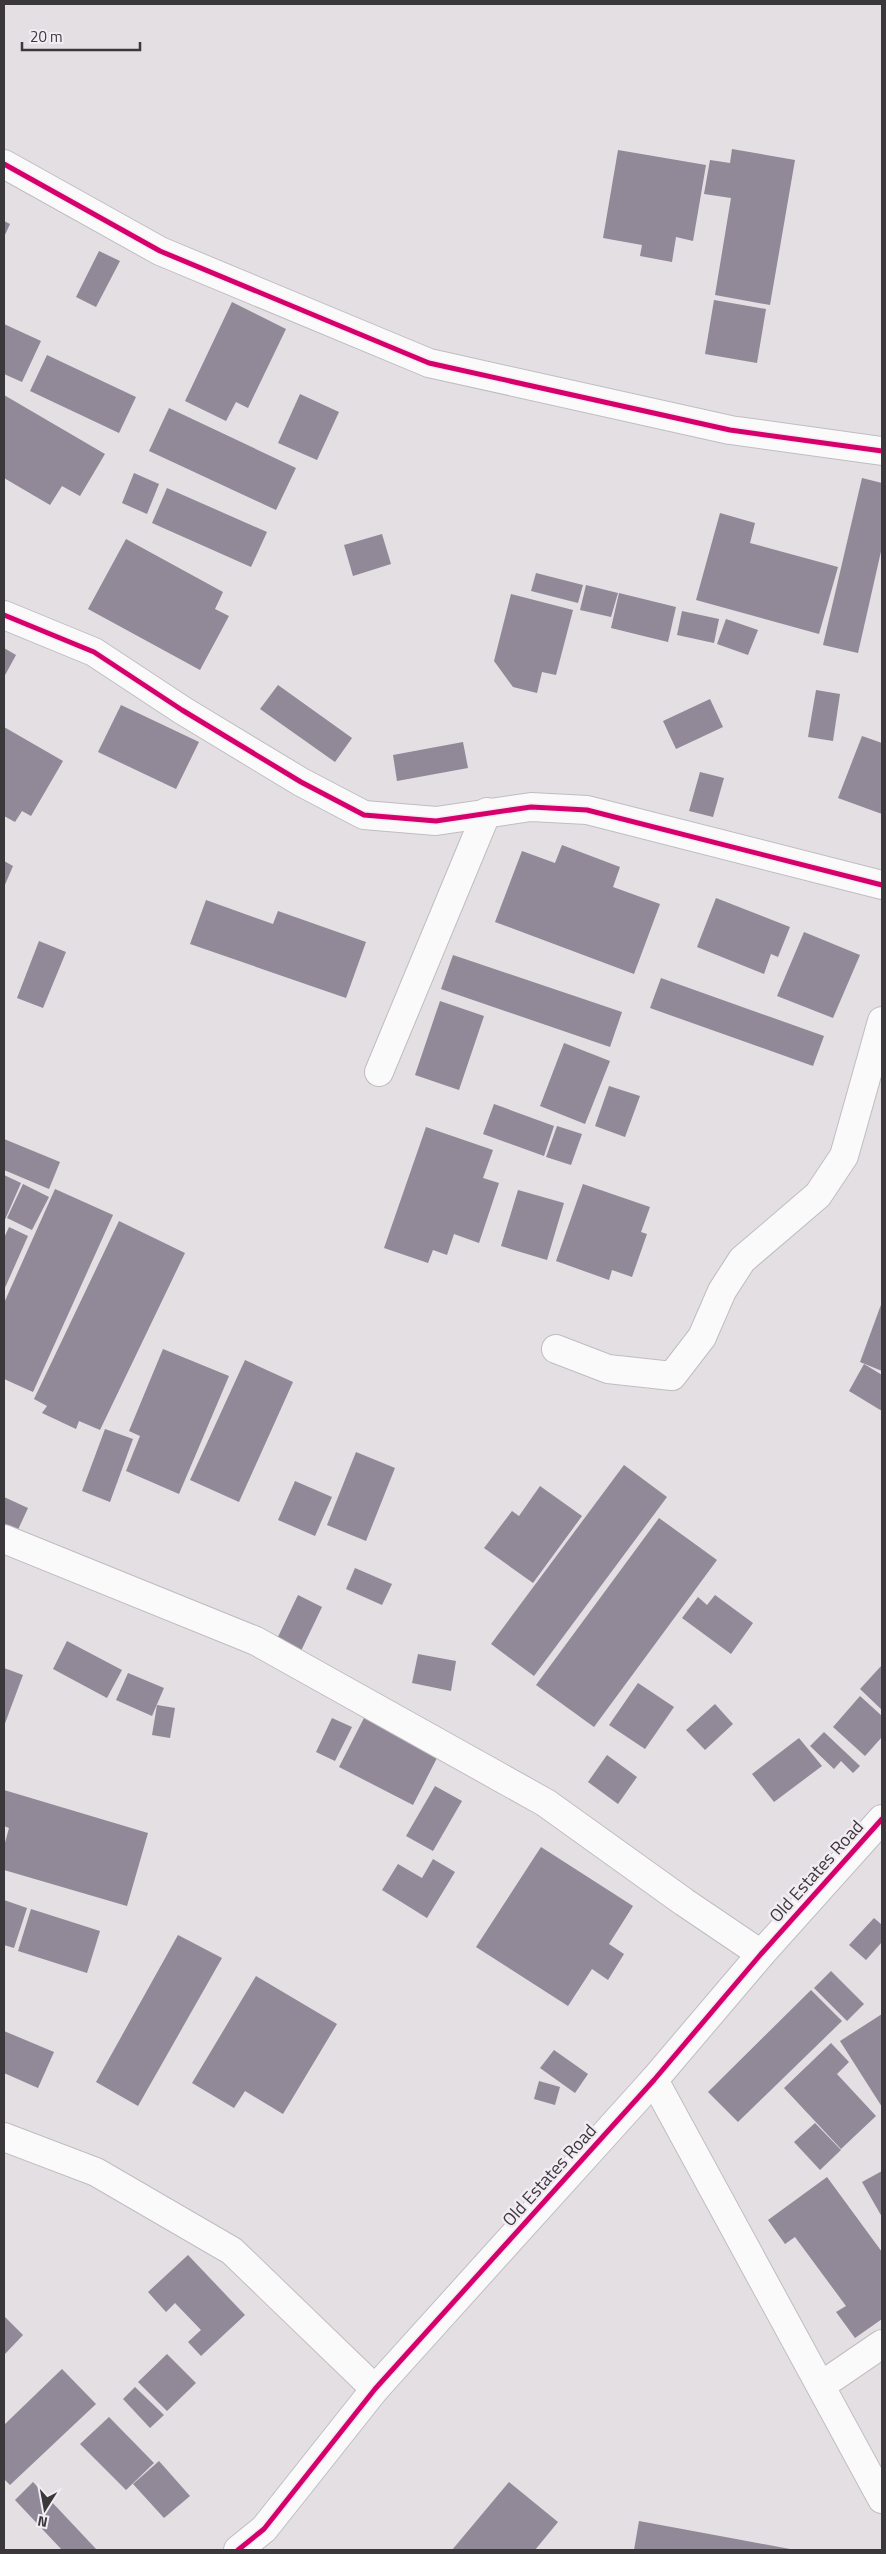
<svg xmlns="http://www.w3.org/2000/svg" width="886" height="2554" font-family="'Titillium Web',sans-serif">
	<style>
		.building { fill: #918898 }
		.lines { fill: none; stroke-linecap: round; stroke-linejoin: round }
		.minor-casing { stroke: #c0bdc0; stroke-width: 30 }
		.minor { stroke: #fbfafb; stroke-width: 28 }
		.cycleway-casing { stroke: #f2ebf3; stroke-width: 8 }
		.cycleway { stroke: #d6006c; stroke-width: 5 }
		.labels { text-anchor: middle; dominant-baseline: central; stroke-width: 5; stroke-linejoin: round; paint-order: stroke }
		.street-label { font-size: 18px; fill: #3b383b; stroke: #f2ebf3 }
	</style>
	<rect width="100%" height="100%" fill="#e3dfe3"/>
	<g class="building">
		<path d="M732,149L795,160L770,305L715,295L731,198L704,194L710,160L730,163Z"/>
		<path d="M618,150L706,165L693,241L676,237L672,262L640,256L642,245L603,238Z"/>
		<path d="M4,221L10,224L4,237Z"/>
		<path d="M99,251L120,261L96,307L76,297Z"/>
		<path d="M714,300L766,309L757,363L705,354Z"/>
		<path d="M232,302L286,329L248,408L236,402L226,421L185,401Z"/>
		<path d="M4,324L41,341L22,382L4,374Z"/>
		<path d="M47,355L136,397L119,433L30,391Z"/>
		<path d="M300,394L339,412L317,460L278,443Z"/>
		<path d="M4,395L105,454L80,496L62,486L50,505L4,478Z"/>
		<path d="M169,408L296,468L276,510L149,451Z"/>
		<path d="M134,473L159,484L147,514L122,503Z"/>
		<path d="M862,478L882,483V547L858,653L823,645Z"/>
		<path d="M167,488L267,532L251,567L152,523Z"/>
		<path d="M720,513L755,523L750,543L838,567L819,634L696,600Z"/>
		<path d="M382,534L391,564L353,576L344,545Z"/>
		<path d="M126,539L223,592L215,609L229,616L200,670L88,609Z"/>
		<path d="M536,573L583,585L578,603L531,591Z"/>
		<path d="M586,585L618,593L611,617L580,610Z"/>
		<path d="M619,593L676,607L668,642L611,628Z"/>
		<path d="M511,594L573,610L556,675L542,672L537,693L513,687L494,661Z"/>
		<path d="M682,611L719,619L714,643L677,635Z"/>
		<path d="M726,619L758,630L748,655L717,644Z"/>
		<path d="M4,648L16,655L4,677Z"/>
		<path d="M278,685L352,738L335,762L260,709Z"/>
		<path d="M816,690L840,694L833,741L808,737Z"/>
		<path d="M710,699L723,727L676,749L663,721Z"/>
		<path d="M121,705L199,742L176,789L98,752Z"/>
		<path d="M4,727L63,761L31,816L22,811L15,822L4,816Z"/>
		<path d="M862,736L882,743V814L838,798Z"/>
		<path d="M463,742L468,768L397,781L393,755Z"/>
		<path d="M700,772L724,778L713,817L689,811Z"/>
		<path d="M562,845L620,867L613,887L660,904L634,974L495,922L522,851L555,863Z"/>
		<path d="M4,861L13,866L4,887Z"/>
		<path d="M716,898L790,927L778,957L771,954L764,974L697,947Z"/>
		<path d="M206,900L273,924L278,911L366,942L346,998L190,944Z"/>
		<path d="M804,932L860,955L833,1018L777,996Z"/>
		<path d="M39,941L66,952L43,1008L17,998Z"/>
		<path d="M453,955L622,1012L610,1047L441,989Z"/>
		<path d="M661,978L824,1036L813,1066L650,1008Z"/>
		<path d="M440,1001L484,1016L459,1090L415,1075Z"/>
		<path d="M564,1043L610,1061L585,1124L540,1106Z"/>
		<path d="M609,1086L640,1096L625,1137L595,1126Z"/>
		<path d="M494,1104L554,1126L544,1156L483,1134Z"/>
		<path d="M557,1126L582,1134L571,1165L546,1157Z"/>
		<path d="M426,1127L493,1150L483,1178L499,1183L479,1243L454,1234L447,1255L433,1250L428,1263L384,1248Z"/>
		<path d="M4,1139L60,1162L49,1189L4,1170Z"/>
		<path d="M4,1175L21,1183L4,1222Z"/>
		<path d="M23,1184L49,1197L32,1230L7,1218Z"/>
		<path d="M583,1184L650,1207L641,1232L647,1234L632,1277L612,1270L609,1280L556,1261Z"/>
		<path d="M55,1189L113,1215L33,1392L4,1379V1303Z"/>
		<path d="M518,1190L564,1203L547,1260L501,1246Z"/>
		<path d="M119,1221L185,1253L100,1430L79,1421L76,1429L42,1413L47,1406L34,1399Z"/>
		<path d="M9,1227L28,1236L4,1290V1238Z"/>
		<path d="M882,1302V1371L860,1362Z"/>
		<path d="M163,1349L229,1376L179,1494L126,1471L140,1436L129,1431Z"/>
		<path d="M245,1360L293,1382L239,1502L190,1480Z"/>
		<path d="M864,1364L882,1375V1411L849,1391Z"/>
		<path d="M105,1429L133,1439L110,1502L82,1491Z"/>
		<path d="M356,1452L395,1468L366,1541L327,1525Z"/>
		<path d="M624,1465L667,1497L534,1676L491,1644Z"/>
		<path d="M295,1481L332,1497L315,1536L278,1520Z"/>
		<path d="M540,1486L582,1516L533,1583L484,1548L512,1511L519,1516Z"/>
		<path d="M4,1497L28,1508L16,1534L4,1528Z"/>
		<path d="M659,1518L717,1560L594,1727L536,1685Z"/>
		<path d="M355,1568L392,1584L382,1605L346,1589Z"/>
		<path d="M298,1595L322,1607L300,1653L276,1641Z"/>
		<path d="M715,1595L753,1623L731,1654L682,1618L698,1597L707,1605Z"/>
		<path d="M67,1641L122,1670L107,1698L53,1669Z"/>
		<path d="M418,1654L456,1661L451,1691L412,1683Z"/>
		<path d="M882,1665V1710L860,1689Z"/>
		<path d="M4,1668L23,1675L4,1726Z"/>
		<path d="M128,1673L164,1688L152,1716L116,1700Z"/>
		<path d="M638,1683L674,1707L645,1749L609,1725Z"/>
		<path d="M860,1696L882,1716V1737L865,1756L833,1727Z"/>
		<path d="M715,1704L733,1724L705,1750L686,1730Z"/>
		<path d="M157,1705L175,1708L170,1738L152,1735Z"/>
		<path d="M365,1716L439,1754L413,1805L339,1767Z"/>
		<path d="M332,1718L352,1727L335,1761L316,1752Z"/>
		<path d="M824,1732L860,1766L853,1773L841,1761L834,1769L810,1746Z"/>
		<path d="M799,1738L822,1766L774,1802L752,1774Z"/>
		<path d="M607,1755L637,1777L618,1804L588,1782Z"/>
		<path d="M435,1786L462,1801L433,1851L406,1836Z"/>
		<path d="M4,1790L148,1833L127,1906L4,1870V1846L9,1828L4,1826Z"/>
		<path d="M541,1847L633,1906L609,1944L624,1954L608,1980L592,1969L568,2006L476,1947Z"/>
		<path d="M433,1859L455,1872L427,1918L382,1890L398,1864L422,1878Z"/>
		<path d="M4,1900L27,1908L14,1948L4,1945Z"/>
		<path d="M31,1909L100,1931L87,1973L18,1951Z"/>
		<path d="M874,1918L882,1925V1942L866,1960L849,1945Z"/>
		<path d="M178,1935L222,1958L138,2106L96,2082Z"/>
		<path d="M831,1971L864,2004L847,2021L814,1988Z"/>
		<path d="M256,1976L337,2024L283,2114L245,2091L234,2108L192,2083Z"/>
		<path d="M811,1990L842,2021L738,2122L708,2092Z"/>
		<path d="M882,2014V2107L840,2041Z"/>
		<path d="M4,2031L54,2052L38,2088L4,2073Z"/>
		<path d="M831,2043L849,2062L837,2074L876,2116L841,2149L784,2088Z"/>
		<path d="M554,2050L588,2074L575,2093L540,2068Z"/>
		<path d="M539,2081L560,2087L555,2105L534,2099Z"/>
		<path d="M815,2123L841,2150L820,2170L794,2142Z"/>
		<path d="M882,2171V2217L862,2182Z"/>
		<path d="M827,2177L882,2252V2319L855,2338L836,2312L846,2306L795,2237L785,2244L768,2220Z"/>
		<path d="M188,2255L245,2315L201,2356L188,2342L201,2330L175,2303L166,2312L148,2292Z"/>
		<path d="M4,2316L23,2335L4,2355Z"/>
		<path d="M167,2354L196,2383L167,2411L138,2382Z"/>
		<path d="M62,2369L96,2404L10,2485L4,2479V2425Z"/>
		<path d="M135,2387L164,2415L150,2428L123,2399Z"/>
		<path d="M109,2417L154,2463L126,2490L80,2444Z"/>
		<path d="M159,2461L190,2496L164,2518L133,2484Z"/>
		<path d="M33,2482L97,2550H62L15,2500Z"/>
		<path d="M509,2482L558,2522L535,2550H452Z"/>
		<path d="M639,2521L790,2549V2550H634Z"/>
	</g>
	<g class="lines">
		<g class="minor-casing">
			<g id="minor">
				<path d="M4,164L160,251L429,363L730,430L882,451"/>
				<path d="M4,615L94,652L182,710L301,782L364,815L436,821L531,807L587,810L882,885"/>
				<path d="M379,1072L487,812"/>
				<path d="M556,1349L608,1369L672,1376L702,1337L722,1291L742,1260L818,1195L844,1156L882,1021"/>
				<path d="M4,1539L256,1641L546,1803L684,1902L761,1954"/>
				<path d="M654,2080L882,2499"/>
				<path d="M4,2137L96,2172L232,2251L375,2389"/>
				<path d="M822,2385L882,2344"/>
				<path d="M238,2550L264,2529L375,2389L654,2080L761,1954L882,1819"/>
			</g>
		</g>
		<use href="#minor" class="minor"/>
		<g class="cycleway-casing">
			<g id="cycleway">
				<path d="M4,164L160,251L429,363L730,430L882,451"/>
				<path d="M4,615L94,652L182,710L301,782L364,815L436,821L531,807L587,810L882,885"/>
				<path d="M238,2550L264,2529L375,2389L654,2080L761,1954L882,1819"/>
			</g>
		</g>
		<use href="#cycleway" class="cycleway"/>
	</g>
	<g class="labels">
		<g class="street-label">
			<text transform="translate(816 1871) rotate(-48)">Old Estates Road</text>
			<text transform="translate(549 2175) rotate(-48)">Old Estates Road</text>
		</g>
	</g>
	<rect width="886" height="2554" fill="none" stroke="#3b383b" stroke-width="10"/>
	<g transform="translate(45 2509) rotate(191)" stroke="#f2ebf3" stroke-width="4" paint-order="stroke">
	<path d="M0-4L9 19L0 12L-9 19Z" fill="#3b383b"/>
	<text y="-8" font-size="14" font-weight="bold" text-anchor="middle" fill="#3b383b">N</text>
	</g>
	<path d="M22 42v8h118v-8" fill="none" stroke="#3b383b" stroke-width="2.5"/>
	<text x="30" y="42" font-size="15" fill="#3b383b" stroke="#f2ebf3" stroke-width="4" paint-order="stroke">20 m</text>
</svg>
